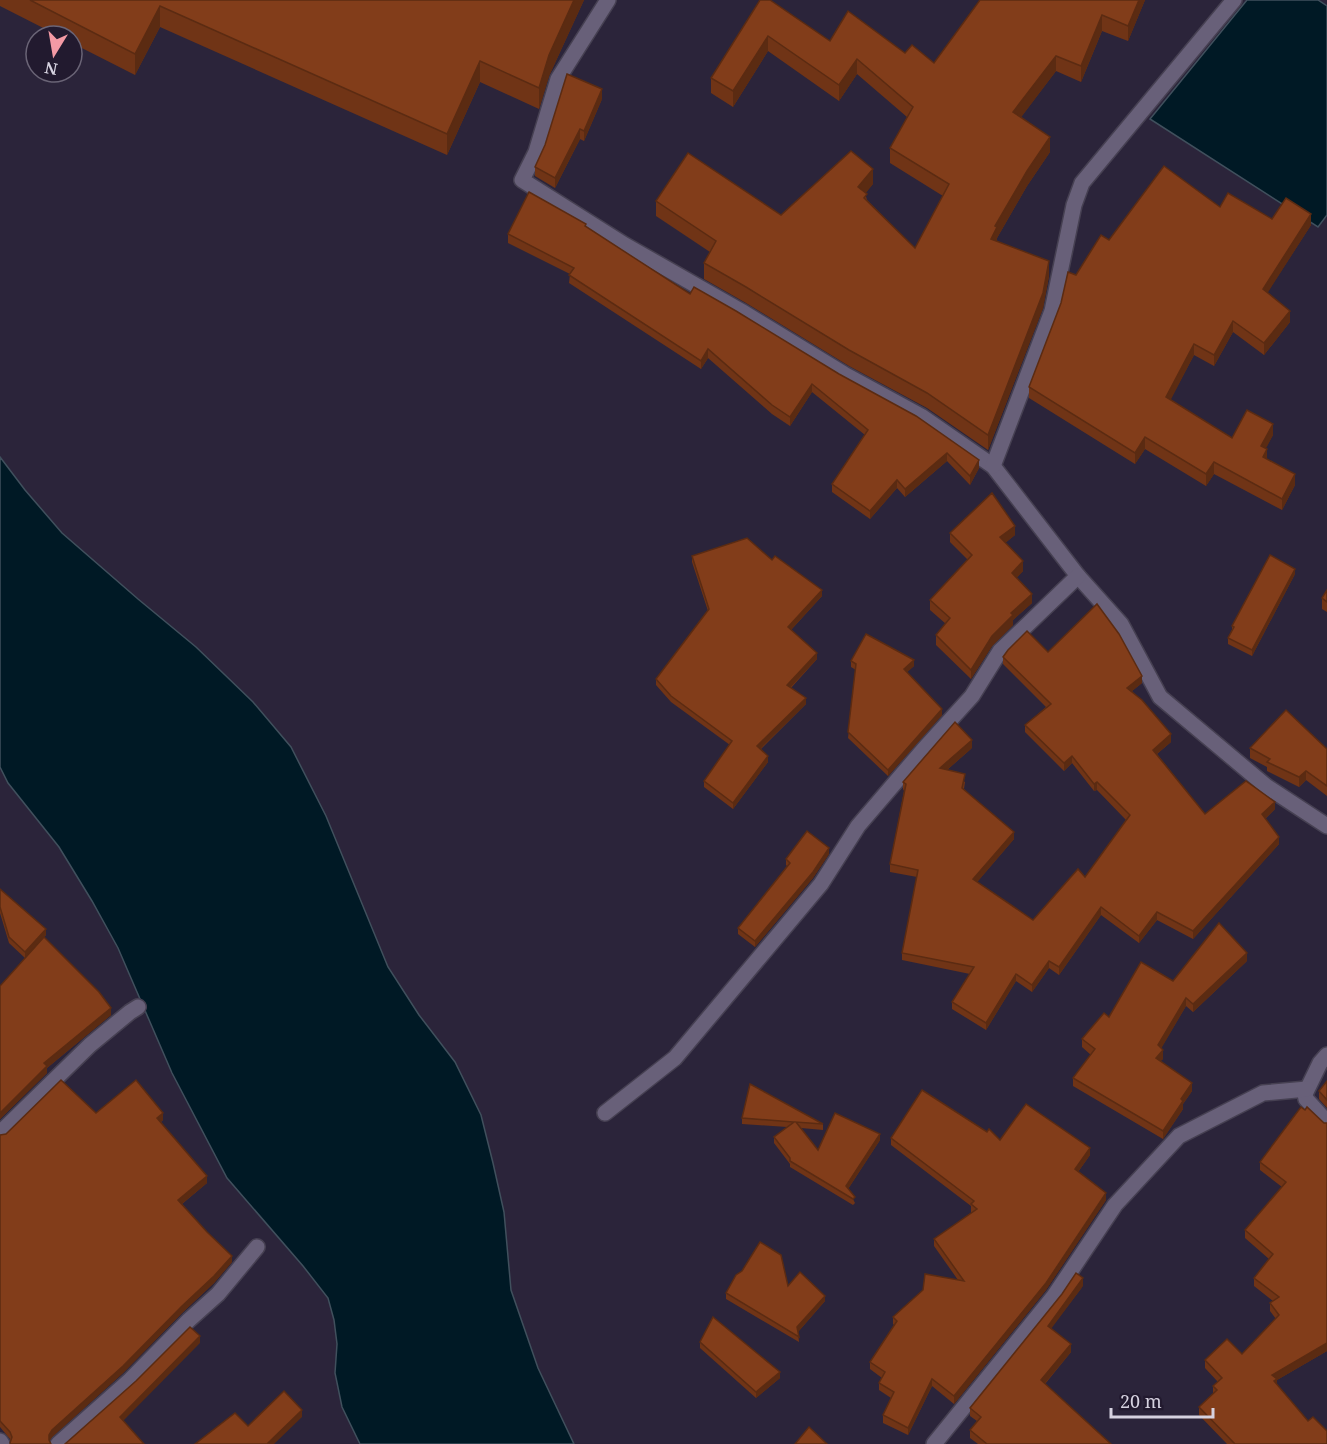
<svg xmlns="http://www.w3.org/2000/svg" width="1327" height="1444" font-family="'Noto Serif',serif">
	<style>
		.water { fill: #001925; stroke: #40505d; stroke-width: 1.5 }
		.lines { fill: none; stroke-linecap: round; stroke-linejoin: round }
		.minor-casing { stroke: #464052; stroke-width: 18 }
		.minor { stroke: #686079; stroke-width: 15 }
		.wall { fill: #703416 }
		.shaded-wall { fill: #5b2b12 }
		.building { fill: #823d1a; stroke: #5b2b12; stroke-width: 1.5 }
	</style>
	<rect width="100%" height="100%" fill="#2b243a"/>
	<g class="water">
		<path d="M1247,0H1318L1327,6V215L1318,227L1150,119Z"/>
		<path d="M0,457L25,490L62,533L138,599L196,647L253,702L291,747L326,816L388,967L419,1015L455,1062L481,1115L493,1163L504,1212L511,1290L538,1368L574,1444H360L342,1407L335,1373L337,1344L334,1320L328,1298L303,1266L227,1178L172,1073L118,948L92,901L59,847L8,783L0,767Z"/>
	</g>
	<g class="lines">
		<g class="minor-casing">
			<g id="minor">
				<path d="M608,0L558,79L536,152L522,180L625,245L741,311L844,374L921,416L993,466L1078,576L1121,624L1160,697L1266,786L1327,826"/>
				<path d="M993,466L1052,311L1074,205L1082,183L1234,0"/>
				<path d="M1327,1055L1320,1063L1305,1094L1306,1099L1327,1122"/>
				<path d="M605,1113L675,1058L821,884L858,826L923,750L972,696L1000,651L1078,576"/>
				<path d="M0,1133L90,1045L130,1012L138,1007"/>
				<path d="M0,1441L2,1444"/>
				<path d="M58,1444L130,1380L189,1320L218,1294L257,1247"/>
				<path d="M934,1444L1054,1296L1115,1205L1179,1136L1263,1093L1307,1089"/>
			</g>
		</g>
		<use href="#minor" class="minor"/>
	</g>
	<g class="wall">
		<path d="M0,0H584L549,76L539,109L480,82L447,155L160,27L135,75L72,43V36H59L0,6Z"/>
		<path d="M760,0L830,41L905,53L934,63L980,0H1145L1128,41L1102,31L1081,82L1056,71L1021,117L1050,152L1027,186L997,238V241L1049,276L1043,308L988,450L927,408L849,366L746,303L704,279V263L710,252L656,216V201L781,215L873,184L865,193L867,200L915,248L943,196L890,163V148L907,117L857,74L839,101L768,51L733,107L711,93V78Z"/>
		<path d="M602,99L584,141L580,139L555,188L535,176V167Z"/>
		<path d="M1220,207L1272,219L1311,225L1267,293L1290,322L1264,355L1233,332L1214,366L1194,355L1170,400L1232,438L1273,435L1265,449L1267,459L1295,485L1282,510L1214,474L1206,486L1145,449L1135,464L1029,398V387L1076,275L1109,240Z"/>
		<path d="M586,227L690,294L979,468L970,485L947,461L905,497L897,488L870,519L832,492V484L865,435L812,392L790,426L772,414L708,358L701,369L569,283L570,274L508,243V234Z"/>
		<path d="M950,533L1015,535L1005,543L1023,571L1016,578L1032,603L1013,620V625L992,646L971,679L936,645V635L946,624L930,610V600L968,560L950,542Z"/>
		<path d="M692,556L772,560L822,596L791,630L817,659L791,688L806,704L761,749L768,762L733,809L704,787V781L730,745L671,702L656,685V679L708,611L692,562Z"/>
		<path d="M1295,574L1252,656L1228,644V638L1232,630V626Z"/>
		<path d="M1327,590V612L1322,609V598Z"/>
		<path d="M1048,652L1142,683L1132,691L1171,742L1157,754L1205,814L1275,809L1265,819L1279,844L1193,939L1157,920L1139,943L1101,915L1059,975L1049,968L1032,992L1016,981L986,1030L952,1009V1002L970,974L902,960V953L917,877L890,872V864L904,791L903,789V782L972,748L947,770L965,782L964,789L1014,839L977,882L1033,920L1085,877L1126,820L1097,790L1094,791L1072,763L1064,771L1025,732V725L1046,707L1003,664V657Z"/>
		<path d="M851,661L914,666L907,672L942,715L888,776L848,738L856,670L851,667Z"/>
		<path d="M1250,748L1327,749V796L1306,780L1299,787L1267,771V767L1250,758Z"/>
		<path d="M829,854L813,878L755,947L738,934V928L787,866L786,865V859Z"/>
		<path d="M0,889L46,935L44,937L111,1015L47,1068V1073L0,1119V986L25,958L9,943L0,913Z"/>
		<path d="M1247,961L1193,1012L1186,1006L1161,1048L1163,1059L1160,1061L1192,1091L1183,1104V1109L1163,1139L1073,1086V1078L1091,1055L1082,1047V1039L1109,1017Z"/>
		<path d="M1327,1081V1108L1319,1099V1091Z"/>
		<path d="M96,1113L163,1120L161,1122L207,1183L182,1204L232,1262L214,1283L182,1313L123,1373L52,1437L49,1441L51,1444H10V1439L0,1427V1135Z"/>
		<path d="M742,1118L823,1124V1130L801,1128L818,1150L880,1140L848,1189L855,1203L853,1205L790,1167V1164L774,1143V1137L787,1127L742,1124Z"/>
		<path d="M1324,1123H1327V1351L1277,1380V1384L1327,1444H1227L1199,1415V1407L1213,1394V1386L1218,1382L1205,1368V1360L1242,1354L1276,1319L1270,1311V1303L1273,1301L1254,1286V1278L1269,1259L1245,1238V1230L1282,1187L1260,1170V1162Z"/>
		<path d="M891,1138L1000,1140L1090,1155L1078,1172L1106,1200L1046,1290L954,1404L932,1386L908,1435L883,1423V1415L891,1398L879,1390V1383L882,1378L870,1369V1362L894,1325L893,1324V1317L958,1280L934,1246V1239L972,1212H971V1206L891,1145Z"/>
		<path d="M788,1286L825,1301L798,1332L799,1342L726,1299V1293Z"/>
		<path d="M1083,1286L1051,1328L1071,1352L1045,1384L1111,1444H978L970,1438V1430L977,1421L970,1416V1408Z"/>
		<path d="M700,1342L780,1378L756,1398L700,1348Z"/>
	</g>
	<g class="shaded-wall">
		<path d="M574,0H584L549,76L539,109V88L549,55Z"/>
		<path d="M1139,0H1145L1128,41V26Z"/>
		<path d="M160,6V27L135,75V54Z"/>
		<path d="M1102,15V31L1081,82V66Z"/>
		<path d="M768,36V51L733,107V91Z"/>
		<path d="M1056,56V71L1013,128V112Z"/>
		<path d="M857,59V74L839,101V85Z"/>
		<path d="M480,61V82L447,155V134Z"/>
		<path d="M602,89V99L584,141V131Z"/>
		<path d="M580,129V139L555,188V178Z"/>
		<path d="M1050,137V152L1027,186L997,238V243L991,239L995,226L1027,171Z"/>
		<path d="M873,169V184L858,203V187Z"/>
		<path d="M1311,214V225L1263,300V289Z"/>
		<path d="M1049,261V276L1043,308L988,450V435Z"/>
		<path d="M1290,311V322L1264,355V343Z"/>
		<path d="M1233,321V332L1214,366V355Z"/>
		<path d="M1194,344V355L1166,409V397Z"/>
		<path d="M708,349V358L701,369V361Z"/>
		<path d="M812,384V392L790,426V417Z"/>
		<path d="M1273,424V435L1261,458V446Z"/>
		<path d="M1145,437V449L1135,464V453Z"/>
		<path d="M1267,449V461L1263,457Z"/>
		<path d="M947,453V461L905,497V489Z"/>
		<path d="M979,460V468L970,485V476Z"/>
		<path d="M1214,462V474L1206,486V474Z"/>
		<path d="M1295,474V485L1282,510V499Z"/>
		<path d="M897,480V488L870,519V511Z"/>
		<path d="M1015,526V535L1000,547V537Z"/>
		<path d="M1023,561V571L1012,583V573Z"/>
		<path d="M1295,569V574L1252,656V650Z"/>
		<path d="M822,590V596L788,633V627Z"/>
		<path d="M1032,594V603L1013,620V625L992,646L971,679V670L992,636L1011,613Z"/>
		<path d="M817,653V659L787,691V685Z"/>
		<path d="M914,660V666L904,675V669Z"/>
		<path d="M1142,676V683L1127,695V688Z"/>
		<path d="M806,698V704L757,752V746Z"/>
		<path d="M942,709V715L888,776V770Z"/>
		<path d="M1171,734V742L1153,757V750Z"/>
		<path d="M972,740V748L940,776V768Z"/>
		<path d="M768,756V762L733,809V803Z"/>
		<path d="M1072,756V763L1064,771V763Z"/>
		<path d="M1306,771V780L1299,787V777Z"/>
		<path d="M1097,782V790L1094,791V784Z"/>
		<path d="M1275,802V809L1262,822V814Z"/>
		<path d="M1014,832V839L973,887V879Z"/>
		<path d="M1279,837V844L1193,939V931Z"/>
		<path d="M829,848V854L813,878L755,947V941Z"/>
		<path d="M1101,907V915L1059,975V967Z"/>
		<path d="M1157,912V920L1139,943V936Z"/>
		<path d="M46,929V935L25,958V952Z"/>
		<path d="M1247,953V961L1193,1012V1004Z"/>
		<path d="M1049,961V968L1032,992V985Z"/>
		<path d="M1016,974V981L986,1030V1023Z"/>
		<path d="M1186,998V1006L1158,1054V1045Z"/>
		<path d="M111,1008V1015L47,1068V1073L0,1119V1113L44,1063Z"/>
		<path d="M1163,1050V1059L1156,1066V1058Z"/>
		<path d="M1192,1083V1091L1183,1104V1109L1163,1139V1131L1181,1099Z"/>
		<path d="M163,1113V1120L157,1125V1118Z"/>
		<path d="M880,1134V1140L846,1192V1186Z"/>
		<path d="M1090,1148V1155L1075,1176V1169Z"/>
		<path d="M207,1176V1183L178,1207V1200Z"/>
		<path d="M1106,1193V1200L1046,1290L954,1404V1396Z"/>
		<path d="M232,1256V1262L214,1283L182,1313L123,1373L52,1437L49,1442V1435L52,1430Z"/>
		<path d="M1083,1278V1286L1048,1333V1326Z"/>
		<path d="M825,1296V1301L797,1333V1327Z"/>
		<path d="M200,1336V1343L120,1424V1417Z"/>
		<path d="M1327,1343V1351L1277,1380V1387L1274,1389L1272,1375Z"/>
		<path d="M1071,1344V1352L1041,1388V1380Z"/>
		<path d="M780,1372V1378L756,1398V1392Z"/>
		<path d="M932,1379V1386L908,1435V1428Z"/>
		<path d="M302,1410V1417L274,1444H268V1443Z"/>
	</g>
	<g class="building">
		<path d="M30,0H574L549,55L539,88L480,61L447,134L160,6L135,54Z"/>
		<path d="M760,0H770L830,41L848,11L905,53L912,45L934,63L980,0H1139L1128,26L1102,15L1081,66L1056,56L1013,112L1050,137L1027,171L995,226L997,227L991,239L1049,261L1043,293L988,435L927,393L849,350L746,287L704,263L716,241L656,201L688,153L781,215L851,151L873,169L858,187L867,194L864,198L915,248L949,184L890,148L913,107L857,59L839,85L768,36L733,91L711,78Z"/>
		<path d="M567,74L602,89L584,131L580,129L555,178L535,167L545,145Z"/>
		<path d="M1164,166L1220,207L1228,193L1272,219L1286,198L1311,214L1263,289L1290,311L1264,343L1233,321L1214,355L1194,344L1166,397L1232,438L1247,410L1273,424L1261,446L1267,449L1263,457L1295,474L1282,499L1214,462L1206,474L1145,437L1135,453L1029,387L1061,303L1068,272L1076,275L1101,235L1109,240Z"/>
		<path d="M529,192L586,224L585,226L690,294L694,287L736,311L839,374L916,416L979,460L970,476L947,453L905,489L897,480L870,511L832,484L868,430L812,384L790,417L772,405L708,349L701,361L569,275L574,268L508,234Z"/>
		<path d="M992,493L1015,526L1000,537L1023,561L1012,573L1032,594L1011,613L1013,615L992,636L971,670L936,635L950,618L930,600L972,555L950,533Z"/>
		<path d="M747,538L772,560L775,556L822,590L788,627L817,653L787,685L806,698L757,746L768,756L733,803L704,781L732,741L671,696L656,679L709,609L692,556Z"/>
		<path d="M1270,555L1295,569L1252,650L1228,638L1234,627L1232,626Z"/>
		<path d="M1327,590V602L1322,598Z"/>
		<path d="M1097,604L1119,634L1142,676L1127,688L1142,700L1171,734L1153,750L1205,814L1246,781L1275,802L1262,814L1279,837L1193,931L1157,912L1139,936L1101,907L1059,967L1049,961L1032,985L1016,974L986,1023L952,1002L974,967L902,953L918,870L890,864L906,784L903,782L955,722L972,740L940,768L965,774L962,788L1014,832L973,879L1033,920L1078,869L1085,877L1130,815L1097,782L1094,784L1072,756L1064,763L1025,725L1051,704L1003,657L1008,650L1027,631L1048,652Z"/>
		<path d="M866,634L914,660L904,669L942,709L888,770L848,732L856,664L851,661Z"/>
		<path d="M1286,710L1327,749V786L1306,771L1299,777L1267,762L1270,759L1250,748Z"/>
		<path d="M807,831L829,848L813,872L755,941L738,928L790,863L786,859Z"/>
		<path d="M0,889L46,929L25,952L9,937L0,907Z"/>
		<path d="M1219,923L1247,953L1193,1004L1186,998L1158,1045L1163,1050L1156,1058L1192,1083L1181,1099L1183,1101L1163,1131L1073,1078L1095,1049L1082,1039L1104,1013L1109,1017L1141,962L1173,981Z"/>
		<path d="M44,937L99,992L111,1008L44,1063L47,1066L0,1113V986Z"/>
		<path d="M61,1080L96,1113L136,1080L163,1113L157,1118L207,1176L178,1200L207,1232L232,1256L214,1276L182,1306L123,1366L52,1430L49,1435V1440L51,1444H11L10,1443L12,1437L10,1432L0,1421V1135L6,1134Z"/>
		<path d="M1327,1081V1100L1319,1091Z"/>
		<path d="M750,1084L823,1124L796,1122L818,1150L835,1113L880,1134L846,1186L855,1197L853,1199L790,1161V1158L774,1137L794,1122L742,1118Z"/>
		<path d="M922,1090L987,1132L989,1129L1000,1140L1026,1104L1090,1148L1075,1169L1106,1193L1046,1283L954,1396L932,1379L908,1428L883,1415L894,1392L879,1383L885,1372L870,1362L897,1321L893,1317L923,1290L925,1274L964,1281L934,1239L977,1209L971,1204L974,1201L891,1138Z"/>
		<path d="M1301,1107L1305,1110L1307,1107L1324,1123H1327V1343L1272,1375L1277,1379L1274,1381L1308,1421L1313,1417L1327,1431V1444H1235L1199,1407L1217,1390L1213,1386L1222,1378L1205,1360L1227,1339L1242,1354L1279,1315L1270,1303L1279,1297L1254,1278L1273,1254L1245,1230L1286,1182L1260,1162Z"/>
		<path d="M760,1242L781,1255L788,1286L800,1272L825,1296L797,1327L799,1337L726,1293L736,1275L742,1271Z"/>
		<path d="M1076,1273L1083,1278L1048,1326L1071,1344L1041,1380L1111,1444H987L970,1430L981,1417L970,1408L1062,1294Z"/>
		<path d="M713,1317L780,1372L756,1392L700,1342Z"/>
		<path d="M190,1327L200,1336L120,1417L144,1444H65L136,1381Z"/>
		<path d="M284,1391L302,1410L268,1443L269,1444H195L235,1413L248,1426Z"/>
		<path d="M809,1427L827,1444H795Z"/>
	</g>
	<g transform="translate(54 54) rotate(191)"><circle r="28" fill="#221a2f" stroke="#6a6476" stroke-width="1.5"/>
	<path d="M0-4.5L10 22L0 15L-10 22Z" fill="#f49aa5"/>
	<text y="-9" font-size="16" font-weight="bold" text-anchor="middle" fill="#d6d2e0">N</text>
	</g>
	<path d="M1111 1408v9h102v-9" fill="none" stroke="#d6d2e0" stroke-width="3"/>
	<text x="1120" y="1408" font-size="18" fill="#d6d2e0" stroke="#221a2f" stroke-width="4.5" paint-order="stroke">20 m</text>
</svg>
